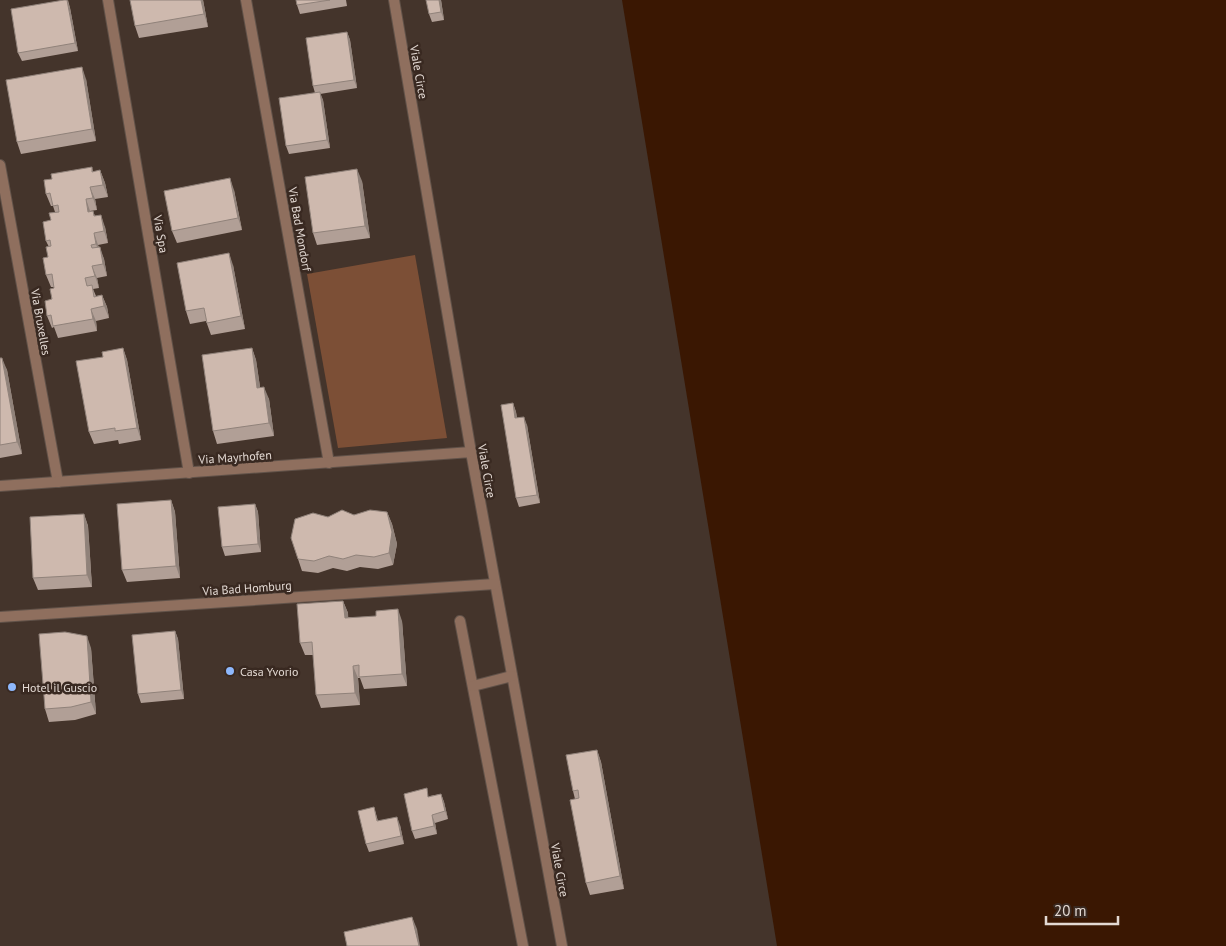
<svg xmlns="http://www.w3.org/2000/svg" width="1226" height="946" font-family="'PT Sans',sans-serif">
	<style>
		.green { fill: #7c4f36 }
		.water { fill: #3a1702 }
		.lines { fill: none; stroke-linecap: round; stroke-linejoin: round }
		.minor-casing { stroke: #615249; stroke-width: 12 }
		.tertiary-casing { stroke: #615249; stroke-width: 12 }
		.minor { stroke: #8f6f5e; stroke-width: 10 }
		.tertiary { stroke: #8f6f5e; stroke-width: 10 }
		.wall { fill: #b19f96 }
		.shaded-wall { fill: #90827a }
		.building { fill: #ceb9ae; stroke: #90827a }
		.poi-dot { fill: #8eb8fd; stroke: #392921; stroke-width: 2 }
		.labels { text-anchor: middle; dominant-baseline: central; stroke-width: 5; stroke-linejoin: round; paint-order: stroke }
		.street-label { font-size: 12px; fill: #e3d9d3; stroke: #392921 }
		.poi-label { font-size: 12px; fill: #e3d9d3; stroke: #392921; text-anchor: start }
	</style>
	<rect width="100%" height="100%" fill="#44342b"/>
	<path class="green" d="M415,255L447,438L338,448L307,274Z"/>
	<path class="water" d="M622,0H1226V946H777Z"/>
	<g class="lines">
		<g class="minor-casing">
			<g id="minor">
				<path d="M108,0L189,473"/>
				<path d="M246,0L329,463"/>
				<path d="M0,165L58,482"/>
				<path d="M0,486L471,452L562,946"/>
				<path d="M0,617L495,584"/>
				<path d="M460,621L523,946"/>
				<path d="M473,686L512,676"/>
			</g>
		</g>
		<g class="tertiary-casing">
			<path id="tertiary" d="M394,0L471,452"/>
		</g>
		<use href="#minor" class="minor"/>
		<use href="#tertiary" class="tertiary"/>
	</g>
	<g class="wall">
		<path d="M68,0L70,8L78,51L22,61L18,53Z"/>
		<path d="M203,0L208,27L139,38L135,26Z"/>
		<path d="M296,0H346L347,6L300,14L297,5Z"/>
		<path d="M441,0L444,20L432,22L429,14Z"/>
		<path d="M347,32L350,40L357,88L320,94L323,100L330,148L289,154L286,146L315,93L313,86Z"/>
		<path d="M86,79L96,141L21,154L17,142Z"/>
		<path d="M92,167L93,172L100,170L105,183L108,197L95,199L97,210L90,211H93L95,216L105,227L108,243L98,245L104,259L107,276L97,278L99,288L93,289L96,296L102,295L107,307L109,318L96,321L97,331L58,338L54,327L52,328L47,316L54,288V287H51L46,275L49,247L46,241L51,220L55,212L53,206H51L46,194L52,179Z"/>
		<path d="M362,181L370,238L317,245L313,233Z"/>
		<path d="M234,190L242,230L177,243L172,231Z"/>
		<path d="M233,265L245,329L211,335L206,321L190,324L186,311Z"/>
		<path d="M123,348L127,360L141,440L119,444L118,440L94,444L89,432L103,357Z"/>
		<path d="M252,348L256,360L260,387L269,399L274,436L217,444L213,431Z"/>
		<path d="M0,358L7,370L22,454L0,458Z"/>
		<path d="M513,403L516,412L517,418L527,425L540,503L519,507L516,498Z"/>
		<path d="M171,500L175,512L180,578L127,582L122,570Z"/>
		<path d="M255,504L258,512L261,552L225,556L222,547Z"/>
		<path d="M387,512L392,524L397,544L393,565L378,569L360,567L347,571L333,568L318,573L302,571L298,559L328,517Z"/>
		<path d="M84,514L88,526L92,587L38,590L33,578Z"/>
		<path d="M343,601L348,613V617L402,621L407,686L364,689L360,678H358L360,705L321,708L316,695L313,655H305L300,643Z"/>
		<path d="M175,631L178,639L184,699L141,703L138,694Z"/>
		<path d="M91,648L96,714L75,720L49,722L45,709Z"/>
		<path d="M597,750L601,762L624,889L590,895L586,883L575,799L573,791Z"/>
		<path d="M441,794L444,802L448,819L435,823L437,834L415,839L412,831L430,796Z"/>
		<path d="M374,807L378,821L400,825L404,844L369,852L366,844Z"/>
	</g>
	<g class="shaded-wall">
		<path d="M67,0L70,8L78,51L75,43Z"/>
		<path d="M201,0H203L208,27L204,14Z"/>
		<path d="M439,0H441L444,20L441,12Z"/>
		<path d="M347,32L350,40L357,88L354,80Z"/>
		<path d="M82,67L86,79L96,141L92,129Z"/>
		<path d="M320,92L323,100L330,148L327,140Z"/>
		<path d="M357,169L362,181L370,238L365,226Z"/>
		<path d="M100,170L105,183L108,197L103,185Z"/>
		<path d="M230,178L234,190L242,230L238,218Z"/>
		<path d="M90,187L95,199L97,210L93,198Z"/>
		<path d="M86,199L90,211L88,212Z"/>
		<path d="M101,215L105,227L108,243L104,231Z"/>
		<path d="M94,233L98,245L100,256L96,244Z"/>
		<path d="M100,247L104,259L107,276L103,264Z"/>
		<path d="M229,253L233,265L245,329L241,316Z"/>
		<path d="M92,266L97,278L99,288L95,276Z"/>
		<path d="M102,295L107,307L109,318L104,306Z"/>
		<path d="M91,309L96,321L97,331L93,319Z"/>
		<path d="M123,348L127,360L141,440L137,428Z"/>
		<path d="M252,348L256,360L262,400L257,388Z"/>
		<path d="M2,358L7,370L22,454L17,442Z"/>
		<path d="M264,387L269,399L274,436L269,423Z"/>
		<path d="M513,403L516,412L518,426L515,418Z"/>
		<path d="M524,417L527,425L540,503L537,495Z"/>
		<path d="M171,500L175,512L180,578L176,566Z"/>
		<path d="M255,504L258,512L261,552L258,544Z"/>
		<path d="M387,512L392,524L397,544L393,565L389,553Z"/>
		<path d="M84,514L88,526L92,587L87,575Z"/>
		<path d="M343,601L348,613L349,630L345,618Z"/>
		<path d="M398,609L402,621L407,686L402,674Z"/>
		<path d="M175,631L178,639L184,699L181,690Z"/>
		<path d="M87,636L91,648L96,714L91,702Z"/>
		<path d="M353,666L358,678L360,705L355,693Z"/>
		<path d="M597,750L601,762L624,889L620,876Z"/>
		<path d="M441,794L444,802L448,819L445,811Z"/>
		<path d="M432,815L435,823L437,834L434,826Z"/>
		<path d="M397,817L400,825L404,844L401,836Z"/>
		<path d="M412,917L417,929L420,946H419Z"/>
	</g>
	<g class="building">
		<path d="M64,0H67L75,43L18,53L11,9Z"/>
		<path d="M130,0H201L204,14L135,26Z"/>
		<path d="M296,0H330L297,5Z"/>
		<path d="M426,0H439L441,12L429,14Z"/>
		<path d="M347,32L354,80L313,86L306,38Z"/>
		<path d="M82,67L92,129L17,142L6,80Z"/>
		<path d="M320,92L327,140L286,146L279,98Z"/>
		<path d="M92,167V172L100,170L103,185L90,187L93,198L86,199L88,212L93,211L94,216L101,215L104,231L94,233L96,244L91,245L92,248L100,247L103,264L92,266L95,276L85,278L87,286L92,285L94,297L102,295L104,306L91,309L93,319L53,326L51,315L47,316L45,301L52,299L50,289L54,288L52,274L46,275L43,258L48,257L46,247L51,246L50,240L46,241L43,222L51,220L49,213L59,212L58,205L53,206L50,193L46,194L44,180L52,179L51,174Z"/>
		<path d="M357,169L365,226L313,233L305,177Z"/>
		<path d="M230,178L238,218L172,231L164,191Z"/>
		<path d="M229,253L241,316L207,323L204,308L186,311L177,263Z"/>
		<path d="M123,348L137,428L115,431V428L89,432L76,361L103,357L102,352Z"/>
		<path d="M252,348L257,388L264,387L269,423L213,431L202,355Z"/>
		<path d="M0,358H2L17,442L0,445Z"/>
		<path d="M513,403L515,418L524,417L537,495L516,498L501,405Z"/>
		<path d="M171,500L176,566L122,570L117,504Z"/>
		<path d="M255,504L258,544L222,547L218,507Z"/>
		<path d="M342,510L354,515L370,510L387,512L392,532L389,553L374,557L356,555L343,559L329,556L314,561L298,559L291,538L295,519L313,513L328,517Z"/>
		<path d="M84,514L87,575L33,578L30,517Z"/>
		<path d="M343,601L345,618L376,616V611L398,609L402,674L359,677V665L353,666L355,693L316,695L312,642L300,643L297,604Z"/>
		<path d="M175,631L181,690L138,694L132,635Z"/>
		<path d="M65,632L87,636L91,702L71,707L45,709L39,634Z"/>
		<path d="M597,750L620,876L586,883L570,800L579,798L578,790L573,791L566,755Z"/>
		<path d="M427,788L428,797L441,794L445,811L432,815L434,826L412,831L404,794Z"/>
		<path d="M374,807L377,821L397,817L401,836L366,844L358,811Z"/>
		<path d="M412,917L419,946H347L344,932Z"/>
	</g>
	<g class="poi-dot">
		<circle cx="230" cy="671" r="5"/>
		<circle cx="12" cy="687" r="5"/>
	</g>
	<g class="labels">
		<g class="street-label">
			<text transform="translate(419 72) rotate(80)">Viale Circe</text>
			<text transform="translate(300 229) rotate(80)">Via Bad Mondorf</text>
			<text transform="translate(161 234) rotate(80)">Via Spa</text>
			<text transform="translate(41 322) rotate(80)">Via Bruxelles</text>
			<text transform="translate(235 457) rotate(-4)">Via Mayrhofen</text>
			<text transform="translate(487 471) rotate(80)">Viale Circe</text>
			<text transform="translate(247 588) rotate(-4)">Via Bad Homburg</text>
			<text transform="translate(560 870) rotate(80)">Viale Circe</text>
		</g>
		<g class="poi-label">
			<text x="240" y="671">Casa Yvorio</text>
			<text x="22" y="687">Hotel il Guscio</text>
		</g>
	</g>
	<path d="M1046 916v8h72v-8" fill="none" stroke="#e3d9d3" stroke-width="2.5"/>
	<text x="1054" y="916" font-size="15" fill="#e3d9d3" stroke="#392921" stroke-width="4" paint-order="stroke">20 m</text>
</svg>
